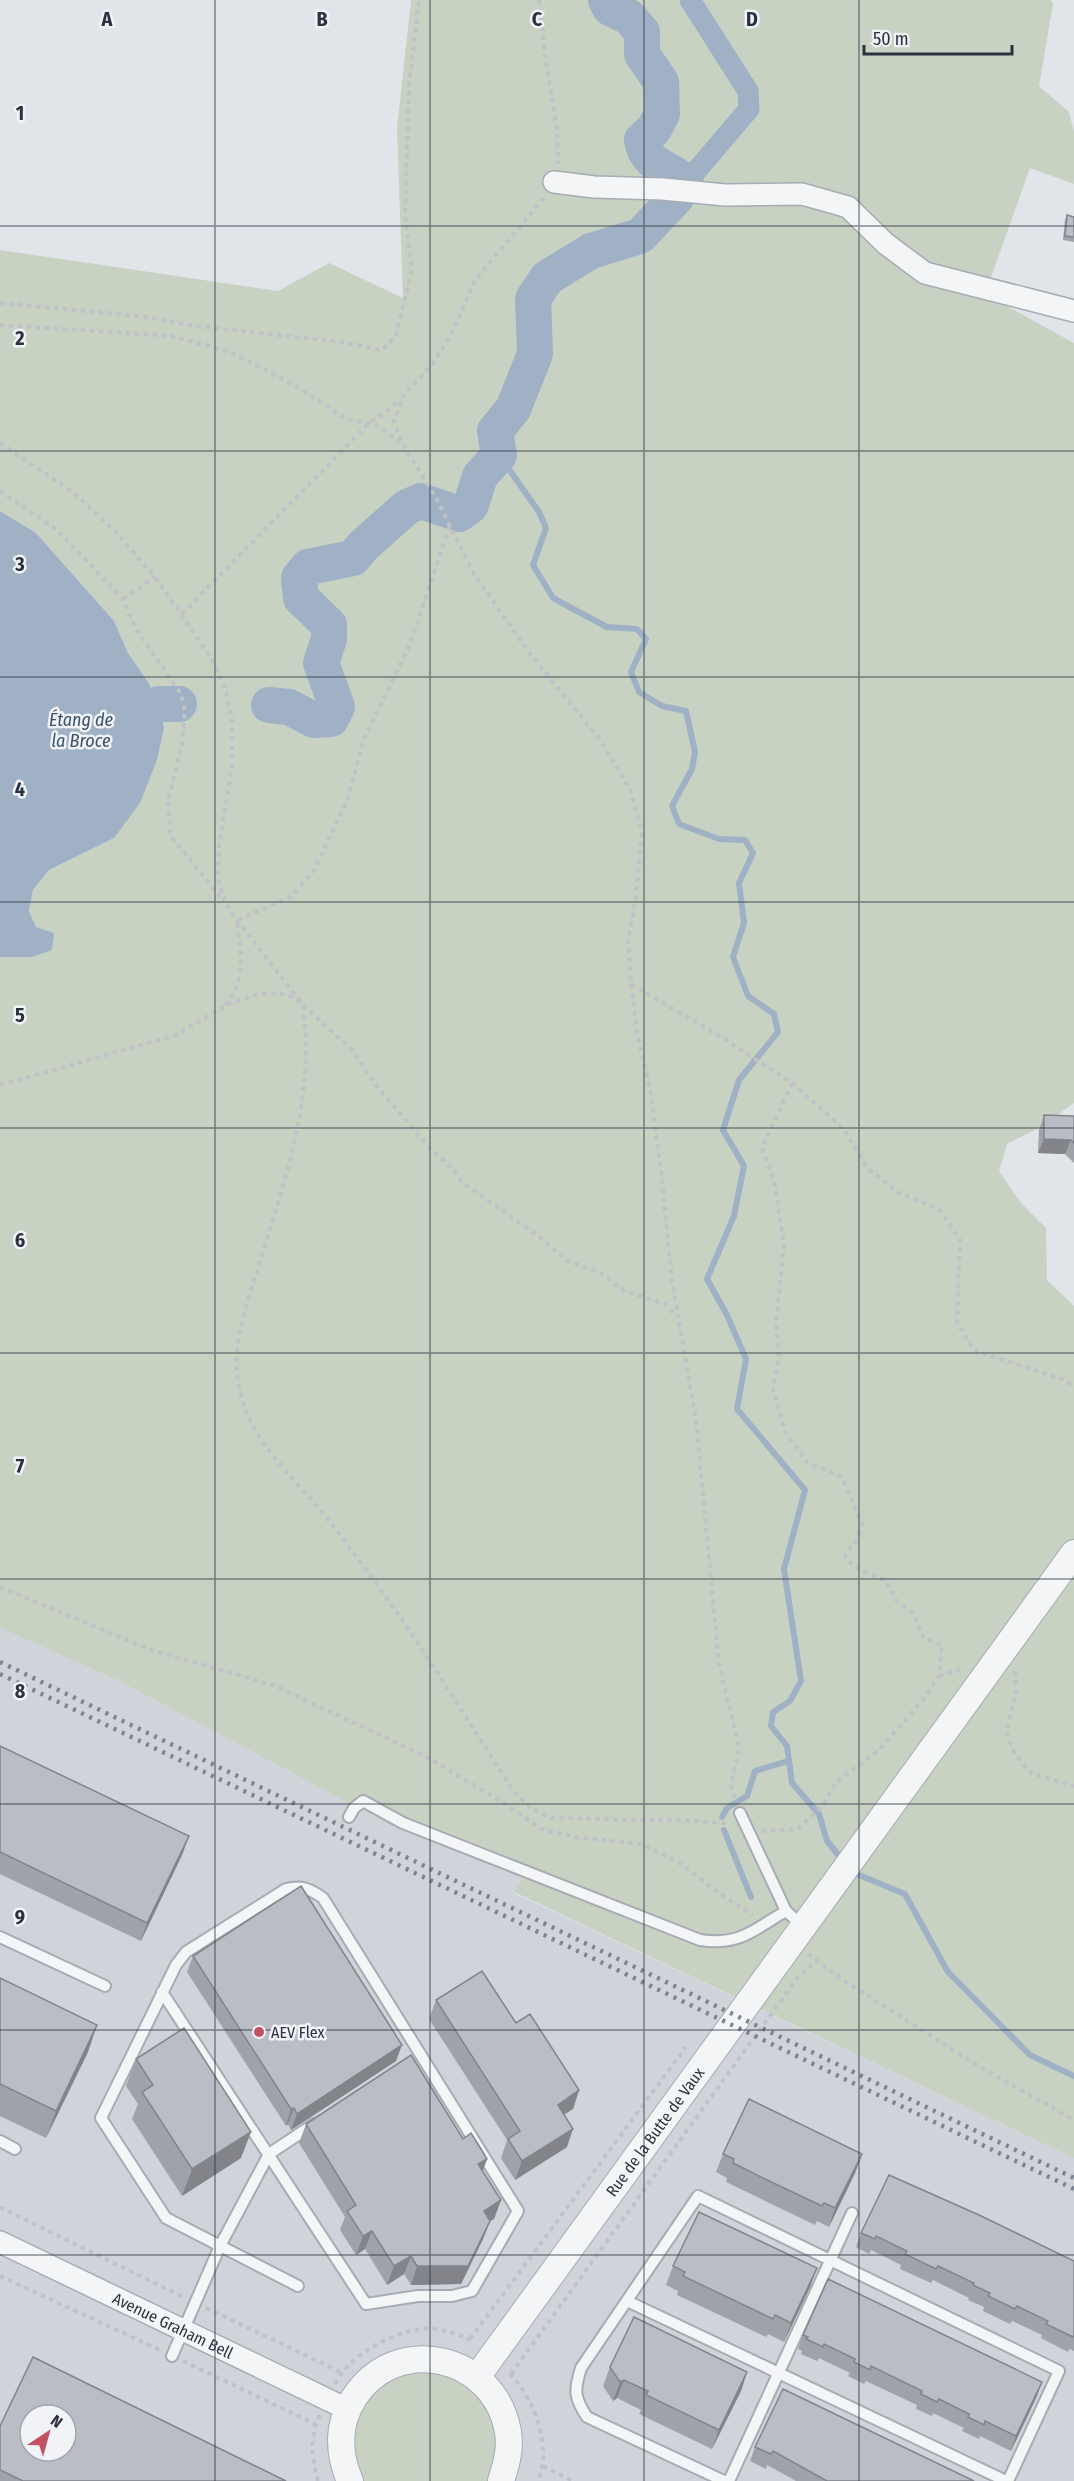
<svg xmlns="http://www.w3.org/2000/svg" width="1074" height="2481" font-family="'Fira Sans Condensed',sans-serif">
	<style>
		.built { fill: #d0d3da; fill-rule: evenodd }
		.green { fill: #c7d2c3 }
		.water { fill: #a0b1c5 }
		.lines { fill: none; stroke-linecap: round; stroke-linejoin: round }
		.stream { stroke: #a0b1c5; stroke-width: 6 }
		.canal { stroke: #a0b1c5; stroke-width: 21 }
		.river { stroke: #a0b1c5; stroke-width: 36 }
		.service-casing { stroke: #a7abb3; stroke-width: 14 }
		.minor-casing { stroke: #a7abb3; stroke-width: 24 }
		.tertiary-casing { stroke: #a7abb3; stroke-width: 28 }
		.path { stroke: #c0c2c7; stroke-width: 4; stroke-dasharray: 4.5 4.5; stroke-linecap: butt }
		.service { stroke: #f4f5f7; stroke-width: 10 }
		.minor { stroke: #f4f5f7; stroke-width: 21 }
		.tertiary { stroke: #f4f5f7; stroke-width: 26 }
		.rail { stroke: #7c8491; stroke-width: 4.5; stroke-dasharray: 3 6; stroke-linecap: butt }
		.wall { fill: #9fa3a9 }
		.shaded-wall { fill: #82848a }
		.building { fill: #b9bdc5; stroke: #82848a; stroke-width: 1.5; fill-rule: evenodd }
		.grid { fill: none; stroke: #2b323f; stroke-width: 1.5; stroke-opacity: 0.55 }
		.poi-dot { fill: #c25261; stroke: #f1f3f6; stroke-width: 2 }
		.labels { text-anchor: middle; dominant-baseline: central; stroke-width: 5; stroke-linejoin: round; paint-order: stroke }
		.poi-label { font-size: 16px; fill: #2b323f; stroke: #f1f3f6; text-anchor: start }
		.street-label { font-size: 16px; fill: #2b323f; stroke: #f1f3f6 }
		.water-label { font-size: 18px; font-style: italic; fill: #39506f; stroke: #f1f3f6 }
		.grid-label { font-size: 20px; text-anchor: middle; font-weight: bold; fill: #2b323f; stroke: #f1f3f6; stroke-width: 5; stroke-linejoin: round; paint-order: stroke }
	</style>
	<rect width="100%" height="100%" fill="#e1e4e9"/>
	<path class="built" d="M0,1628L119,1681L394,1827L523,1877L514,1893L1074,2158V2481H0ZM30,2415H66V2451H30Z"/>
	<g class="green">
		<path d="M411,0H1051L1053,4L1039,86L1069,112L1074,132V184L1030,168L985,294L1074,343V1103L1039,1128L1007,1144L999,1171L1020,1202L1046,1228L1047,1280L1074,1306V2158L514,1892L523,1877L394,1827L119,1681L0,1628V957H32L36,927L29,911L33,890L49,870L114,838L164,728L159,704L148,682L128,653L114,621L36,533L0,511V250L278,291L329,263L403,298L397,128Z"/>
		<path d="M423,2371L454,2376L480,2393L500,2436L490,2481H364C333,2431 370,2379 423,2371Z"/>
	</g>
	<path class="water" d="M0,511L36,533L114,621L128,653L148,682L159,704L164,728L157,760L140,803L114,838L49,870L33,890L29,911L36,927L54,933L52,950L32,957H0Z"/>
	<g class="lines">
		<g class="stream">
			<path d="M499,455L539,512L546,528L533,565L553,598L607,627L637,629L646,639L631,672L639,692L662,706L686,711L695,752L692,769L672,806L679,824L719,839L745,840L753,853L739,883L744,923L733,957L748,996L774,1014L778,1032L739,1080L723,1130L744,1166L734,1216L707,1279L727,1315L746,1359L737,1409L805,1490L784,1569L801,1681L790,1701L773,1712L771,1726L787,1746L792,1783L819,1814L827,1841L840,1857"/>
			<path d="M722,1817L727,1808L747,1796L755,1771L788,1761"/>
			<path d="M724,1830L751,1897"/>
			<path d="M859,1875L905,1894L948,1972L1030,2055L1074,2076"/>
		</g>
		<path class="canal" d="M686,183L749,109L748,91L690,0"/>
		<g class="river">
			<path d="M159,704H179"/>
			<path d="M269,705L289,707L314,720L331,719L337,707L321,663L329,639V625L301,598L299,578L308,567L353,558L364,545L407,507L421,501L459,514L471,505L480,476L499,455L495,431L513,409L535,354L533,299L547,278L591,251L640,236L675,199L686,183C669,166 647,168 642,140L654,129L662,114L661,82L642,54V32L629,17L610,8L606,0"/>
		</g>
		<g class="service-casing">
			<g id="service">
				<path d="M740,1813L786,1911L804,1927"/>
				<path d="M349,1817L354,1808L363,1801L403,1823L700,1940C740,1946 753,1930 786,1911"/>
				<path d="M0,1937L105,1986"/>
				<path d="M162,1992L366,2304L418,2296H452L472,2291L518,2211L323,1898C310,1889 302,1885 286,1889L186,1952L176,1965L101,2118L166,2218L298,2286"/>
				<path d="M0,2141L15,2149"/>
				<path d="M627,2301L1006,2481"/>
				<path d="M172,2356L220,2246L269,2154L314,2124"/>
				<path d="M724,2481L587,2417C574,2398 574,2390 581,2368L698,2196L1059,2371L1008,2481"/>
				<path d="M729,2481L852,2213"/>
			</g>
		</g>
		<g class="minor-casing">
			<g id="minor">
				<path d="M554,182L594,187L663,189L725,195L802,194L848,207L886,244L925,273L1074,311"/>
				<path id="s1" d="M0,2242L347,2409"/>
			</g>
		</g>
		<g class="tertiary-casing">
			<g id="tertiary">
				<path id="s2" d="M477,2377L1074,1553"/>
				<path d="M350,2481C338,2453 337,2425 354,2398C396,2332 495,2355 508,2432C511,2449 506,2465 501,2481"/>
			</g>
		</g>
		<g class="path">
			<path d="M539,0L545,56L557,129L558,164"/>
			<path d="M544,198L475,280L451,335L432,365L404,394L394,421L402,443L436,498L474,574L528,651L600,740L630,789L642,830L636,896L628,941L631,984L637,1033L650,1089L661,1171L672,1280L696,1420L719,1664L739,1748L731,1786L735,1801"/>
			<path d="M0,303L139,316L196,326L341,342L382,350L396,336L412,268L405,215L409,86L419,0"/>
			<path d="M0,325L172,336L230,352L296,386L346,419L376,425L402,443"/>
			<path d="M0,443L73,492L113,529L155,577L210,656L225,687L232,721V767L219,847L218,878L225,902L237,920L303,1005L351,1049L376,1085L427,1145L452,1168L462,1182L541,1238L566,1260L601,1273L624,1291L665,1304L677,1317"/>
			<path d="M0,491L57,530L123,599L136,629L181,694L185,711L182,744L168,801L170,835L223,900"/>
			<path d="M123,599L155,577"/>
			<path d="M182,614L369,423L386,412L401,399"/>
			<path d="M631,984L726,1040L792,1083L762,1148L774,1180L784,1245L776,1323L779,1357L773,1389L785,1432L808,1463L842,1477L862,1524L856,1541L845,1555L853,1566L886,1581L896,1600L913,1613L924,1638L942,1645L939,1676L923,1700L879,1750L836,1782L824,1804L798,1829L762,1831"/>
			<path d="M225,1005C248,978 240,953 237,920L291,897L314,870L347,801L364,739L410,644L450,525"/>
			<path d="M792,1083L844,1129L867,1168L899,1193L940,1210L960,1240L957,1322L973,1350L1065,1380L1074,1388"/>
			<path d="M0,1085L176,1035L225,1006L254,995L276,993L288,995L303,1005C315,1093 287,1174 261,1258C252,1289 239,1321 237,1354C235,1377 241,1404 252,1424C271,1459 301,1486 325,1516C339,1533 351,1550 364,1567C419,1640 465,1717 515,1793L531,1808L551,1818L699,1821L729,1824"/>
			<path d="M0,1587L151,1650L273,1685L425,1756L504,1803L541,1829L575,1837L641,1844L678,1862L720,1894L753,1915"/>
			<path d="M1015,1671L1016,1692L1006,1732L1015,1754L1031,1773L1074,1786"/>
			<path d="M939,1676L963,1669"/>
			<path d="M808,1954L843,1980L977,2065L1074,2120"/>
			<path d="M0,2207L183,2297"/>
			<path d="M0,2276L160,2350"/>
			<path d="M206,2308L341,2372"/>
			<path d="M470,2339L686,2047"/>
			<path d="M183,2361L315,2424"/>
			<path d="M510,2374C535,2399 552,2447 538,2481"/>
			<path d="M511,2374L798,1977L817,1961"/>
			<path d="M335,2384C349,2356 391,2332 422,2329C438,2327 456,2333 470,2340"/>
			<path d="M543,2466L573,2481"/>
			<path d="M318,2481C312,2458 309,2438 320,2415"/>
		</g>
		<use href="#service" class="service"/>
		<use href="#minor" class="minor"/>
		<use href="#tertiary" class="tertiary"/>
		<g class="rail">
			<path d="M0,1662L1074,2178"/>
			<path d="M0,1674L1074,2189"/>
		</g>
	</g>
	<g class="wall">
		<path d="M1067,215L1074,217V242L1063,240L1065,220Z"/>
		<path d="M1044,1115L1074,1116V1163L1065,1154L1038,1153L1039,1130Z"/>
		<path d="M0,1746L189,1836L182,1855L141,1941L0,1874Z"/>
		<path d="M193,1956L396,2061L291,2130L288,2124L286,2126L187,1972Z"/>
		<path d="M0,1978L88,2052L46,2138L0,2116Z"/>
		<path d="M436,2000L579,2090L573,2109L564,2114L567,2147L515,2180L501,2158L507,2140L429,2019Z"/>
		<path d="M136,2059L241,2158L182,2196L132,2119L138,2104L126,2086Z"/>
		<path d="M306,2124L487,2159L483,2171L501,2200L494,2219L490,2221L483,2239L461,2284L411,2285L404,2274L387,2285L365,2249L356,2255L340,2230L345,2217L299,2143Z"/>
		<path d="M723,2154H862L855,2173L829,2227L817,2221L815,2225L726,2182L727,2178L716,2172Z"/>
		<path d="M861,2233L1074,2261V2351L1069,2349L1068,2352L1041,2338L1042,2335L1012,2321L1010,2324L983,2311L984,2307L968,2300L969,2298L933,2280L931,2283L900,2269L901,2265L871,2250L869,2254L856,2247Z"/>
		<path d="M673,2266L810,2287L784,2342L768,2334L766,2337L677,2295L678,2291L666,2285Z"/>
		<path d="M803,2335L1037,2396L1011,2451L980,2436L979,2439L962,2431L964,2428L933,2413L932,2416L916,2409L917,2405L866,2381L864,2384L848,2376L850,2373L819,2358L817,2361L801,2354L802,2351L798,2349Z"/>
		<path d="M610,2367L747,2372L741,2391L712,2449L639,2414L641,2410L617,2398L613,2401L603,2386Z"/>
		<path d="M0,2426L286,2481H0Z"/>
		<path d="M755,2447L974,2481H796L767,2465L766,2469L750,2461Z"/>
	</g>
	<g class="shaded-wall">
		<path d="M1044,1139L1071,1140L1065,1154L1038,1153Z"/>
		<path d="M189,1836L182,1855L141,1941L147,1923Z"/>
		<path d="M97,2025L88,2052L46,2138L56,2111Z"/>
		<path d="M402,2045L396,2061L291,2130L297,2114Z"/>
		<path d="M579,2090L573,2109L551,2123L558,2105Z"/>
		<path d="M294,2108L288,2124L286,2126L291,2109Z"/>
		<path d="M573,2129L567,2147L515,2180L522,2161Z"/>
		<path d="M251,2132L241,2158L182,2196L192,2169Z"/>
		<path d="M862,2154L855,2173L829,2227L835,2208Z"/>
		<path d="M487,2159L480,2177L478,2164Z"/>
		<path d="M501,2200L494,2219L490,2221L483,2239L461,2284L411,2285L417,2266L484,2211Z"/>
		<path d="M372,2231L365,2249L356,2255L363,2236Z"/>
		<path d="M411,2256L404,2274L387,2285L394,2266Z"/>
		<path d="M817,2268L810,2287L784,2342L791,2323Z"/>
		<path d="M747,2372L741,2391L712,2449L719,2430Z"/>
		<path d="M624,2380L617,2398L613,2401L620,2382Z"/>
		<path d="M1042,2382L1037,2396L1011,2451L1016,2436Z"/>
	</g>
	<g class="building">
		<path d="M1067,215L1074,217V237L1065,236Z"/>
		<path d="M1044,1115L1074,1116V1143L1071,1140L1044,1139Z"/>
		<path d="M0,1746L189,1836L147,1923L0,1852Z"/>
		<path d="M301,1886L402,2045L297,2114L294,2108L291,2109L193,1956Z"/>
		<path d="M482,1971L516,2023L530,2014L579,2090L558,2105L573,2129L522,2161L508,2139L520,2131L436,2000Z"/>
		<path d="M0,1978L97,2025L56,2111L0,2084Z"/>
		<path d="M184,2028L251,2132L192,2169L142,2092L153,2085L136,2059Z"/>
		<path d="M411,2055L463,2139L471,2133L481,2149L487,2159L478,2164L501,2200L484,2211L490,2221L468,2266H417L411,2256L394,2266L372,2231L363,2236L347,2211L356,2205L306,2124Z"/>
		<path d="M749,2099L862,2154L835,2208L824,2203L822,2206L765,2179L733,2163L734,2159L723,2154Z"/>
		<path d="M889,2175L979,2215L1074,2261V2335L1073,2337L1046,2324L1048,2321L1017,2306L1015,2309L988,2296L990,2293L973,2285L974,2283L938,2266L936,2269L905,2254L907,2251L876,2236L875,2239L861,2233Z"/>
		<path d="M699,2212L817,2268L791,2323L775,2315L773,2319L683,2276L685,2272L673,2266Z"/>
		<path d="M828,2279L1042,2382L1016,2436L985,2421L984,2425L968,2417L969,2414L939,2399L937,2402L921,2394L922,2391L871,2366L870,2370L854,2362L855,2359L824,2344L823,2347L806,2339L808,2337L803,2335Z"/>
		<path d="M634,2317L747,2372L719,2430L646,2395L648,2391L624,2380L620,2382L610,2367Z"/>
		<path d="M33,2357L286,2481H23L0,2470V2426ZM30,2415H66V2451H30Z"/>
		<path d="M783,2389L974,2481H827L773,2451L771,2454L755,2447Z"/>
	</g>
	<path class="grid" d="M215,0V2481M430,0V2481M644,0V2481M859,0V2481M0,226H1074M0,451H1074M0,677H1074M0,902H1074M0,1128H1074M0,1353H1074M0,1579H1074M0,1804H1074M0,2030H1074M0,2255H1074"/>
	<circle class="poi-dot" cx="259" cy="2032" r="6"/>
	<g class="labels">
		<g class="poi-label">
			<text x="271" y="2032">AEV Flex</text>
		</g>
		<g class="street-label">
			<text stroke="none"><textPath href="#s2" startOffset="303">Rue de la Butte de Vaux</textPath></text>
			<text stroke="none"><textPath href="#s1" startOffset="192">Avenue Graham Bell</textPath></text>
		</g>
		<g class="water-label">
			<text x="81" y="720">Étang de<tspan x="81" dy="21">la Broce</tspan></text>
		</g>
	</g>
	<g class="grid-label">
		<text x="107" y="26">A</text>
		<text x="322" y="26">B</text>
		<text x="537" y="26">C</text>
		<text x="752" y="26">D</text>
		<text x="20" y="120">1</text>
		<text x="20" y="345">2</text>
		<text x="20" y="571">3</text>
		<text x="20" y="796">4</text>
		<text x="20" y="1022">5</text>
		<text x="20" y="1247">6</text>
		<text x="20" y="1473">7</text>
		<text x="20" y="1698">8</text>
		<text x="20" y="1924">9</text>
	</g>
	<g transform="translate(48 2433) rotate(36)"><circle r="28" fill="#f1f3f6" stroke="#a2a6ad" stroke-width="1.5"/>
	<path d="M0-4.5L10 22L0 15L-10 22Z" fill="#c25261"/>
	<text y="-9" font-size="16" font-weight="bold" text-anchor="middle" fill="#2b323f">N</text>
	</g>
	<path d="M864 45v9h148v-9" fill="none" stroke="#2b323f" stroke-width="3"/>
	<text x="873" y="45" font-size="18" fill="#2b323f" stroke="#f1f3f6" stroke-width="4.5" paint-order="stroke">50 m</text>
</svg>
